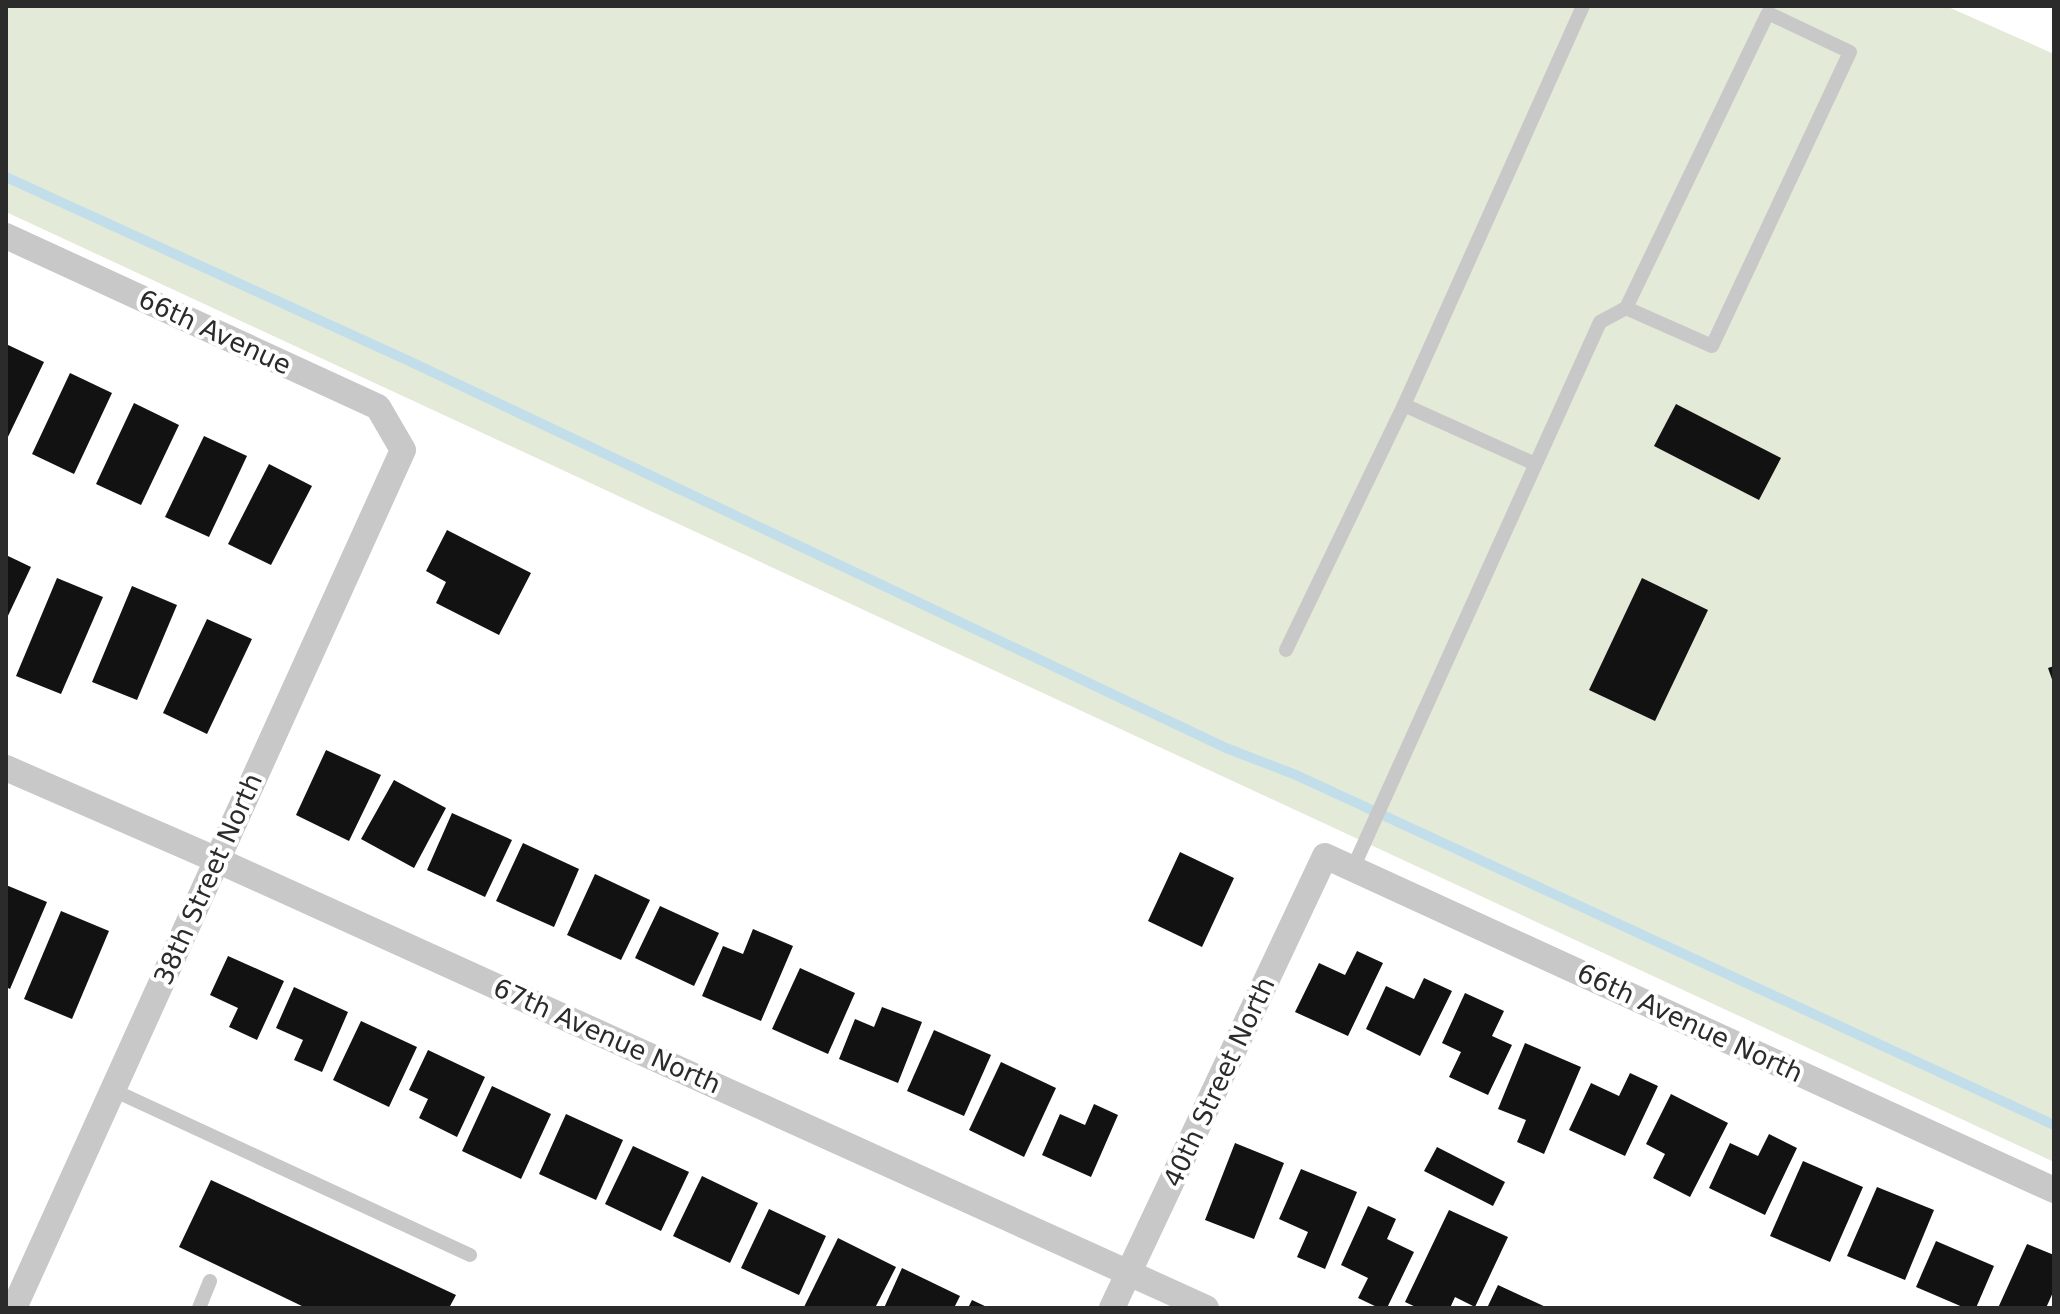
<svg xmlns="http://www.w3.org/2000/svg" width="2060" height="1314" font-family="'DejaVu Sans',sans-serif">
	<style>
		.green { fill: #e3ead8 }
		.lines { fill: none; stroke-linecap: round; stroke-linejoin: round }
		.stream { stroke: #c3deeb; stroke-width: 10 }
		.building { fill: #121212 }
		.service { stroke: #c8c8c8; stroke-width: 14 }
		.minor { stroke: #c8c8c8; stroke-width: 26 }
		.labels { text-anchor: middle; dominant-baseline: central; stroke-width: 8; stroke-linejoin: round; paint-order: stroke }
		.street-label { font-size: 26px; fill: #2b2b2b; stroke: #fff }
	</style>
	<rect width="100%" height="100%" fill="#fff"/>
	<path class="green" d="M6,6H1946L2054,54V1162L6,212Z"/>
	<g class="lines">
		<path class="stream" d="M6,177L409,361L1226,748L1296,775L2054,1125"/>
	</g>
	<g class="building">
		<path d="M6,344L44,362L6,441Z"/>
		<path d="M70,373L112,393L74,474L32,454Z"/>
		<path d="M134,403L179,425L141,505L96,484Z"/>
		<path d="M1676,404L1781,458L1759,500L1654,446Z"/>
		<path d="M204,436L247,456L209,537L165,517Z"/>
		<path d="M269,464L312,486L271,565L228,544Z"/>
		<path d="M447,530L531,573L499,635L436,603L446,582L426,571Z"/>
		<path d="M6,555L31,567L6,620Z"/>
		<path d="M57,578L103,597L61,694L16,676Z"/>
		<path d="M1642,578L1708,610L1655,721L1589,690Z"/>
		<path d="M132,586L177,605L137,700L92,682Z"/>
		<path d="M207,619L252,639L207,734L163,713Z"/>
		<path d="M2054,666V685L2048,668Z"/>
		<path d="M326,750L381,775L349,841L296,815Z"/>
		<path d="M394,780L446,808L414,868L361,839Z"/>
		<path d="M452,813L512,840L485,897L427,870Z"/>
		<path d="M523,843L579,869L554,927L496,901Z"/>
		<path d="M1180,852L1234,878L1202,947L1148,921Z"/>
		<path d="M595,874L650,900L621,960L567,935Z"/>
		<path d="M6,885L47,902L10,989L6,987Z"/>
		<path d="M660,906L719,933L694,986L635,958Z"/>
		<path d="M61,911L109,931L72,1019L24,999Z"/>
		<path d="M753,929L793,946L761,1021L702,996L723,946L743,954Z"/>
		<path d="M1357,951L1383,963L1348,1036L1295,1012L1319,963L1345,975Z"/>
		<path d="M228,956L284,981L257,1040L229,1027L238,1008L210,995Z"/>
		<path d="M800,968L855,993L828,1054L772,1029Z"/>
		<path d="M1424,978L1452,991L1420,1056L1366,1029L1386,986L1414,999Z"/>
		<path d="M294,987L348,1012L322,1072L294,1060L303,1040L276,1028Z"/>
		<path d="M1465,993L1504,1011L1492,1036L1512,1045L1488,1095L1449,1077L1461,1052L1442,1043Z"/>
		<path d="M882,1007L922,1022L898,1083L839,1059L855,1019L874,1027Z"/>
		<path d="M361,1021L417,1047L389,1107L333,1080Z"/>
		<path d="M934,1030L991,1055L964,1116L907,1091Z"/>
		<path d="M1525,1043L1581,1067L1544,1154L1517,1142L1526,1120L1498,1109Z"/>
		<path d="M428,1050L485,1077L457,1137L419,1118L428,1099L409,1090Z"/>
		<path d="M1001,1062L1056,1088L1024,1157L969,1130Z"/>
		<path d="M1630,1073L1658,1086L1625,1156L1569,1130L1591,1083L1619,1096Z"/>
		<path d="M492,1086L551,1114L521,1179L462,1151Z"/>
		<path d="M1671,1094L1728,1123L1690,1197L1653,1178L1665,1154L1646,1144Z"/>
		<path d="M1094,1104L1118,1115L1091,1177L1042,1155L1060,1114L1085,1125Z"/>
		<path d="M566,1114L623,1140L596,1200L539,1174Z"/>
		<path d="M1769,1134L1797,1148L1765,1215L1709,1188L1730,1143L1758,1156Z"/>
		<path d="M1235,1143L1284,1163L1254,1239L1205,1220Z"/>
		<path d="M633,1146L689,1172L661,1231L605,1204Z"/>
		<path d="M1437,1147L1505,1182L1493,1206L1424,1171Z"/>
		<path d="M1803,1161L1863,1187L1830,1262L1770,1236Z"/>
		<path d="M1301,1169L1357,1192L1325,1269L1297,1257L1308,1232L1279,1219Z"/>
		<path d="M702,1176L758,1203L730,1263L673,1236Z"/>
		<path d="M211,1180L456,1295L449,1308H306L179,1247Z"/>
		<path d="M1877,1187L1934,1210L1905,1280L1847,1256Z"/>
		<path d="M1368,1206L1396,1219L1387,1239L1414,1252L1387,1308H1379L1358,1298L1368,1278L1341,1265Z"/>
		<path d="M769,1209L826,1236L799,1295L741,1268Z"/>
		<path d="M1449,1210L1508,1237L1475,1307L1455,1297L1450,1308H1418L1405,1302Z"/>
		<path d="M838,1238L896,1267L875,1308L804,1307Z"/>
		<path d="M1936,1241L1994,1266L1976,1308H1965L1916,1287Z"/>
		<path d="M2027,1244L2054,1255V1290L2046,1308H1998Z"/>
		<path d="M902,1268L960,1296L954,1308H884Z"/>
		<path d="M1498,1285L1548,1308H1487Z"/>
		<path d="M972,1300L989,1308H968Z"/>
	</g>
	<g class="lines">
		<g class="service">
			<path d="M1404,405L1583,6"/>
			<path d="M1286,650L1404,405L1535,464"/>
			<path d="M1353,868L1600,322L1626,308L1712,346L1850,52L1768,13L1626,308"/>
			<path d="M113,1090L470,1255"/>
			<path d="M199,1308L210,1281"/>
		</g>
		<g class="minor">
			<path d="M6,236L378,407L403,450L14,1308"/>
			<path d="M6,768L217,860L1206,1308"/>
			<path d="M1112,1308L1325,856L2054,1190"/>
		</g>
	</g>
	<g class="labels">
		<g class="street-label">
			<text transform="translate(215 332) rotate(25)">66th Avenue</text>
			<text transform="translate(208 879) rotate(-66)">38th Street North</text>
			<text transform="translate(1690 1023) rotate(25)">66th Avenue North</text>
			<text transform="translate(607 1036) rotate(24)">67th Avenue North</text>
			<text transform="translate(1219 1082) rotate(-65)">40th Street North</text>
		</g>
	</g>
	<rect width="2060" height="1314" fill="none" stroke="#2b2b2b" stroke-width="16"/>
</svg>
